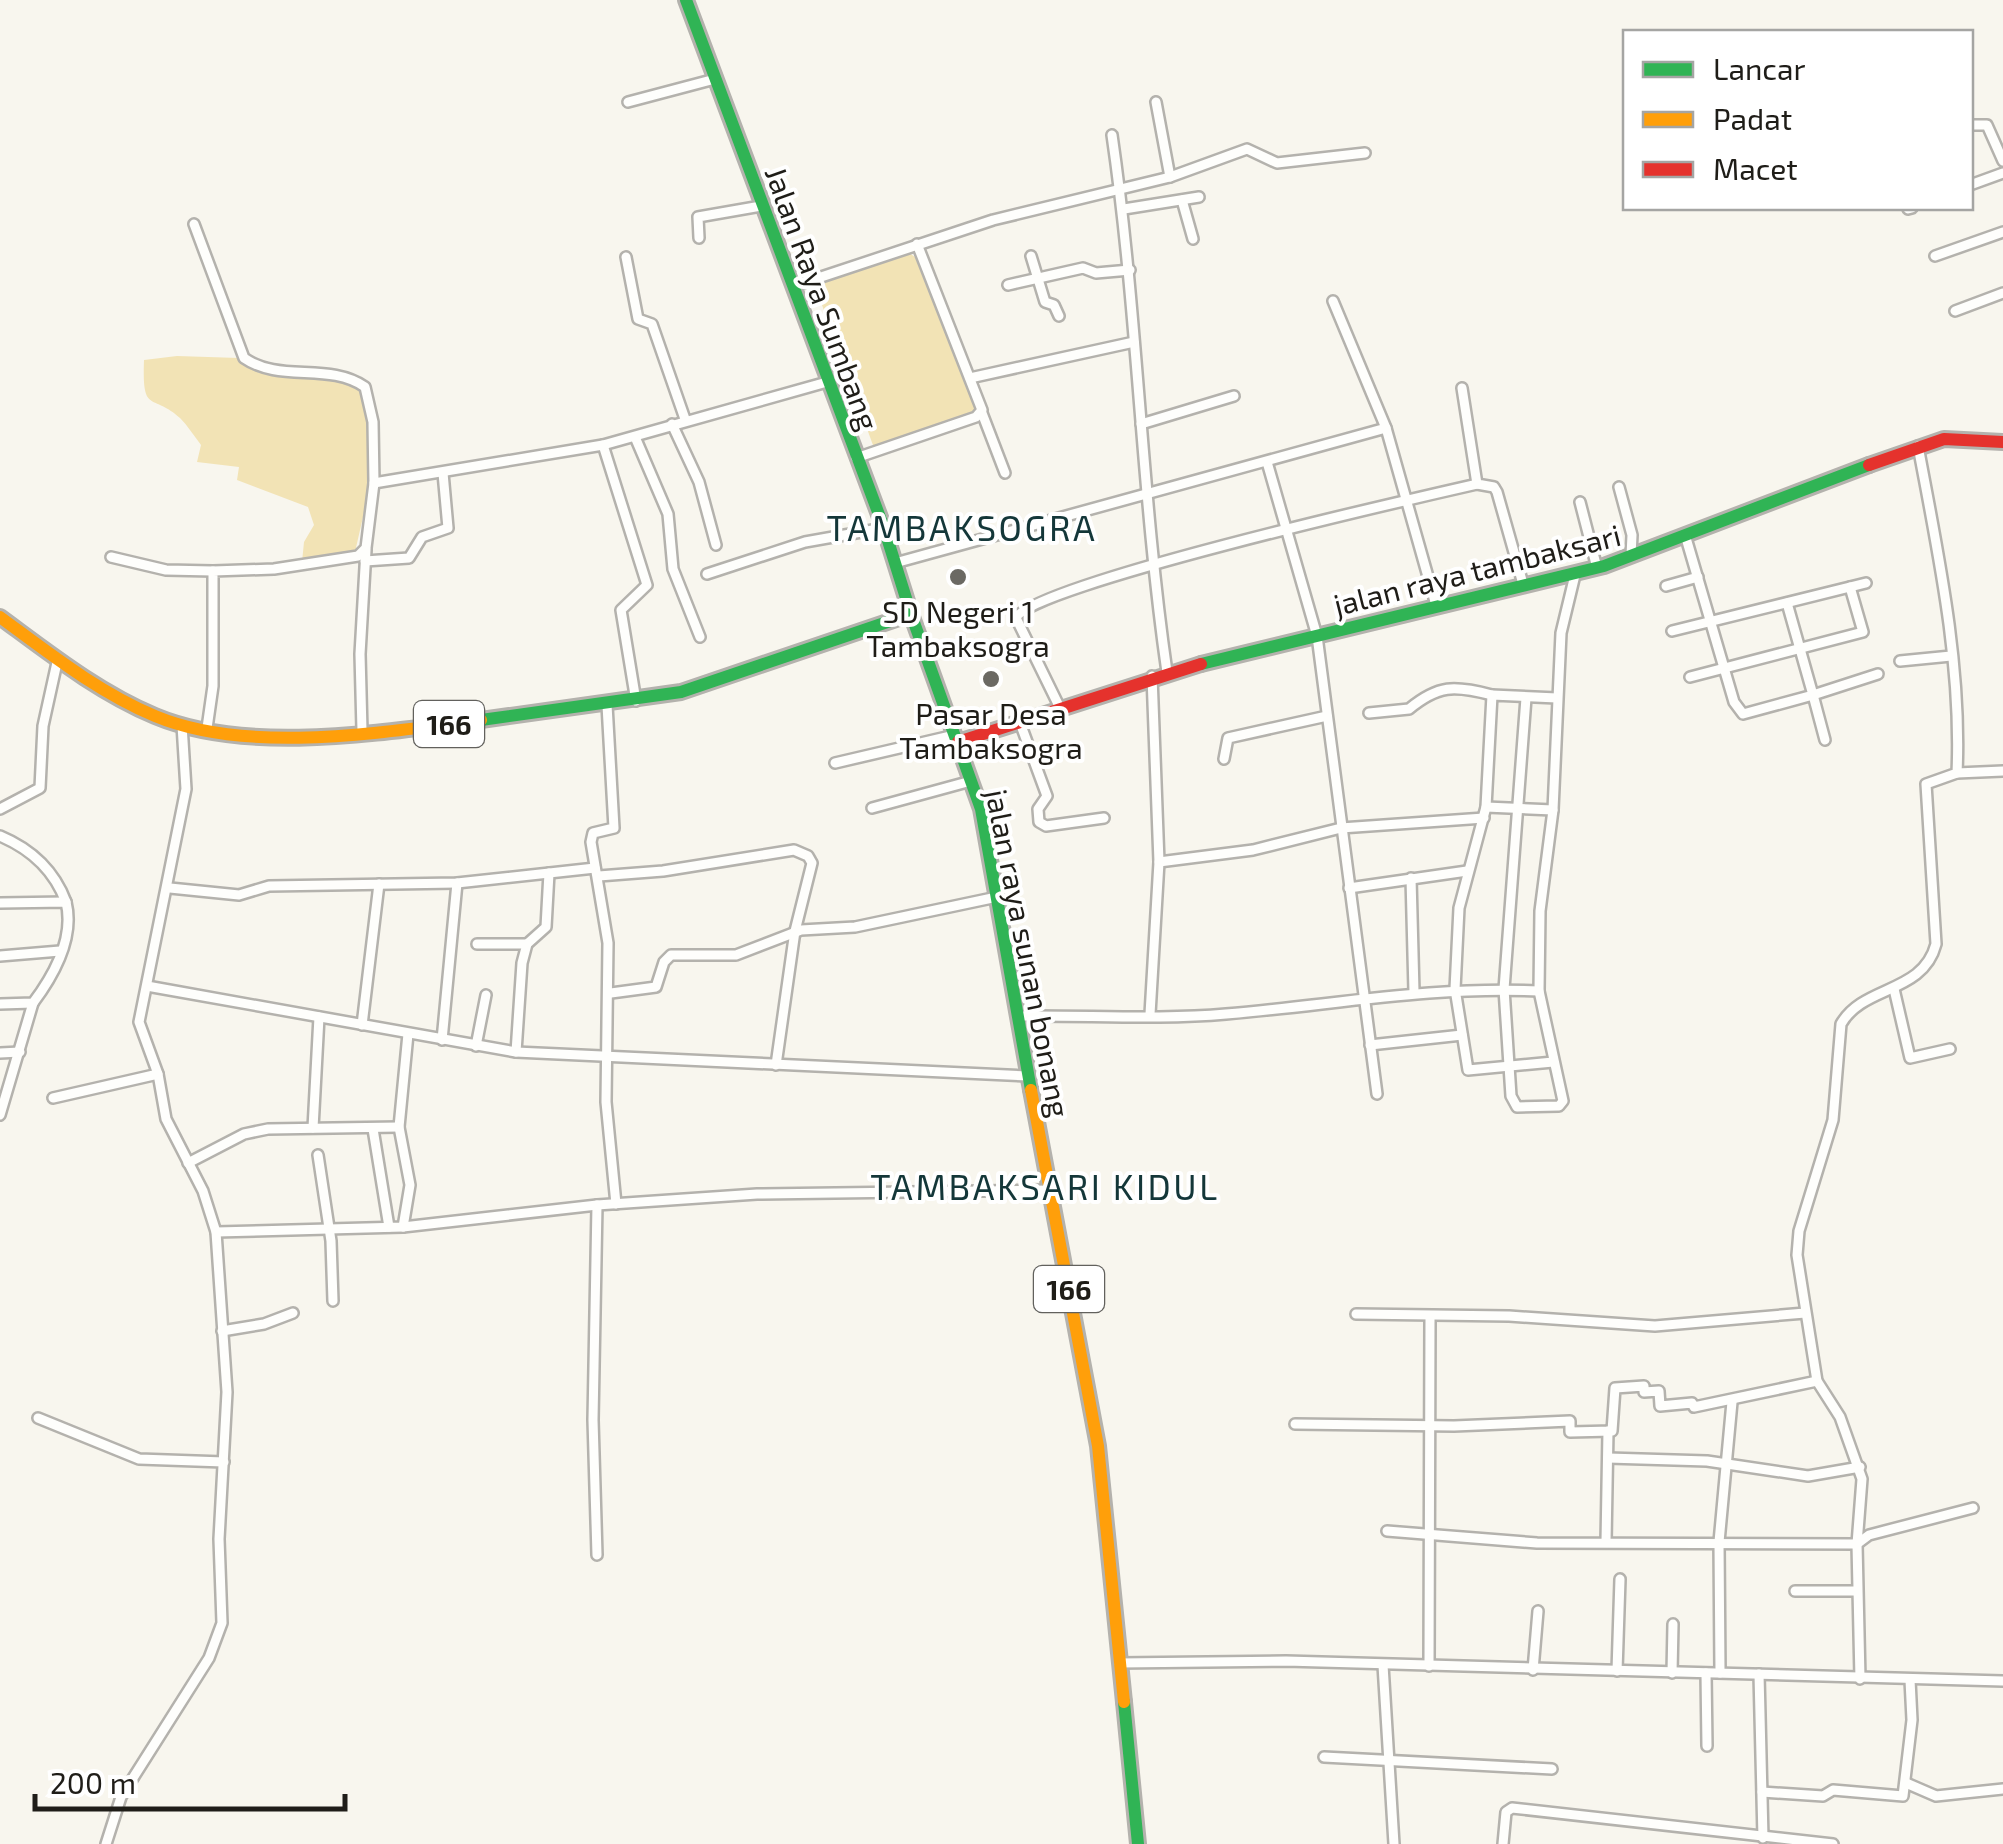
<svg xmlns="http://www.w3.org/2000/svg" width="2003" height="1844" font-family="'Exo 2',sans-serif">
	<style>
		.green { fill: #f2e3b5 }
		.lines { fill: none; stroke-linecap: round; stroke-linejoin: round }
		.street-casing { stroke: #b4b2ad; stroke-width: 14 }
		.fast-casing { stroke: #b4b2ad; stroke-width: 18 }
		.slow-casing { stroke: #b4b2ad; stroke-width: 18 }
		.jam-casing { stroke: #b4b2ad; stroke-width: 18 }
		.street { stroke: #fefefc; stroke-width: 9 }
		.fast { stroke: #30b455; stroke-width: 12 }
		.slow { stroke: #ff9f0a; stroke-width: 12 }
		.jam { stroke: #e5322d; stroke-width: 12 }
		.poi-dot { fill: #6b6963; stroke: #fff; stroke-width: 4 }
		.labels { text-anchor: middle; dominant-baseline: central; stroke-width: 8; stroke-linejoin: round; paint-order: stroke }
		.shield { fill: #fff; stroke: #62615d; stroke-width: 2.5 }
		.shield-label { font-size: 28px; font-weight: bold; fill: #1f1d18 }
		.street-label { font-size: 30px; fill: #1f1d18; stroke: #fff }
		.poi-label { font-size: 30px; fill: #1f1d18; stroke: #fff }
		.quarter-label { font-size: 35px; letter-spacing: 2.5px; fill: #143739; stroke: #fff }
	</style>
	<rect width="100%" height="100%" fill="#f8f6ee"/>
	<g class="green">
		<path d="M909,253L915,257L976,409L971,416L874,448L814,283Z"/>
		<path d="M177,356L239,358L259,373L346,381L364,389L368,399L371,482L355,552L302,562L304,542L314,525L308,507L237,480L239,467L197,462L201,445C194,436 188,426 180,418C152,392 142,416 144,360Z"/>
	</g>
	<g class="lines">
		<g class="street-casing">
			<g id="street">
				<path d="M628,102L715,79"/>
				<path d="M1156,102L1170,177"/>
				<path d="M1970,125H1987L2003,161"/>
				<path d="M1112,135C1138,313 1141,493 1167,672"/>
				<path d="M1970,185L2003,173"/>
				<path d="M1182,200L1193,239"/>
				<path d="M1124,209L1199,197"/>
				<path d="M1908,209L1912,208"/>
				<path d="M194,224L244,358C280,383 329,362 365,387L373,422L374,483"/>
				<path d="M699,238L698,217L761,206"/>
				<path d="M1031,256L1045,302L1054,305L1059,316"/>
				<path d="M1935,256L2003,232"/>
				<path d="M626,257L638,319L652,324L685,419"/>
				<path d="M1008,285L1083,268L1096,273L1130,270"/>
				<path d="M794,286L993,220L1170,177L1247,149L1277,163L1365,153"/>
				<path d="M1333,301L1386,428L1436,605"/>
				<path d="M1955,311L2003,293"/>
				<path d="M970,378L1134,342"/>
				<path d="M1462,388L1477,484L1494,487L1497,492L1523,584"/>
				<path d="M982,413L1005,473"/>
				<path d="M672,424L699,482L716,545"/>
				<path d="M1141,424L1234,396"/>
				<path d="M635,437L668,514L673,569L700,637"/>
				<path d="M603,445L647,585L621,610L636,701"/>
				<path d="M856,458L976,417L982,410L917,244"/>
				<path d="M1267,462L1317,636L1377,1094"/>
				<path d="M1619,487L1632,535L1631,556"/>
				<path d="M1580,502L1597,568"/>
				<path d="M1686,538L1734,702L1743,714L1813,695L1787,603"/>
				<path d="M111,557L166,570L213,571"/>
				<path d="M365,561L409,558L422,537L448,528L443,473"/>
				<path d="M895,563L1386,428"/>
				<path d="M707,574L805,542L884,528"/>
				<path d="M1666,586L1698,577"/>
				<path d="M1672,631L1866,583"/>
				<path d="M1900,661L1951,656"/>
				<path d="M1690,677L1863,632L1850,587"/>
				<path d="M1526,698L1504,989L1511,1096L1517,1107L1559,1106L1563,1101L1539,991L1540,911L1553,810L1561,633L1575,575"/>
				<path d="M607,705L614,828L593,833L591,842L608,943L606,1102L616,1204"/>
				<path d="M1059,706L1016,618C1028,586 1420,497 1477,484"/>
				<path d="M1369,713L1409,709C1438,685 1454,685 1492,695"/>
				<path d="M1019,720L1047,796L1038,809L1039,822L1046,826L1104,818"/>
				<path d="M207,728L213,686V571L274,569L358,556L366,548L374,483L603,445L827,382"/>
				<path d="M362,731L360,654L366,550"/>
				<path d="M1825,740L1813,695L1878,674"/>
				<path d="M1224,759L1228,738L1327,716"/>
				<path d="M835,763L955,735"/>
				<path d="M1957,773L2003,771"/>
				<path d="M1486,807L1553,810"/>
				<path d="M872,808L971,781"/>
				<path d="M0,809L40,788L43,726L58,658"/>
				<path d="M0,836C31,849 54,870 66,902"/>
				<path d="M1159,862L1253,850L1341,828L1484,818"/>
				<path d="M599,876L663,871L794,850L808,856L812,863L795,931L776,1065"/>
				<path d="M1411,878L1414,992"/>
				<path d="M170,888L239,895L269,886L457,883L595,868"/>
				<path d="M1349,888L1467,871"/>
				<path d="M0,903L66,902C75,938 54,975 33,1003L0,1004"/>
				<path d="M477,944H527"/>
				<path d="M0,956L60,951"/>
				<path d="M147,986L516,1052L1028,1076"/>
				<path d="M1894,989L1910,1058L1950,1049"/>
				<path d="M611,993L656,987L664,962L671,955H736L801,930L855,927L997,897"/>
				<path d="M1150,1014L1159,862L1152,676"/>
				<path d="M1019,1016C1087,1015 1158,1020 1226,1014C1333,1005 1431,986 1539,991"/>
				<path d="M362,1025L379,884"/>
				<path d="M442,1040L457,883"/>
				<path d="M1370,1045L1462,1035"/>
				<path d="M476,1046L486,995"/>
				<path d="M516,1052L522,963L527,944L546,927L549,873"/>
				<path d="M0,1053L20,1052"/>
				<path d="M1553,1062L1468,1070L1455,989L1459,908L1486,807L1492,695L1557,698"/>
				<path d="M53,1098L158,1074"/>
				<path d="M0,1115L33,1003"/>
				<path d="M313,1128L319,1017"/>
				<path d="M373,1129L389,1227"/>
				<path d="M318,1155L331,1241L333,1301"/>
				<path d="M188,1163L244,1134L268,1129L399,1127"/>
				<path d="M403,1227L410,1185L399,1127L408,1034"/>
				<path d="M216,1232L403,1227L597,1205L757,1194L1050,1190"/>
				<path d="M1356,1314L1509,1316L1655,1326L1805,1313"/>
				<path d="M222,1331L264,1324L293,1313"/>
				<path d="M38,1418L139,1459L224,1462"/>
				<path d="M1295,1424L1454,1426L1570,1421V1432L1612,1431L1615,1388L1644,1386V1392L1659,1391L1660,1406L1692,1403L1694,1407L1817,1381"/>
				<path d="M1608,1458L1707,1461L1808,1476L1860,1467"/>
				<path d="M1387,1531L1537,1543L1857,1544L1869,1535L1973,1508"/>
				<path d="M1606,1542L1608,1431"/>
				<path d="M597,1555L593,1420L597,1205"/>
				<path d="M1795,1591H1857"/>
				<path d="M1119,1663L1286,1661L2003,1681"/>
				<path d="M1383,1665L1394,1844"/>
				<path d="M1429,1666L1430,1318"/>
				<path d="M1533,1670L1538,1611"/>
				<path d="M1617,1671L1620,1579"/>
				<path d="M1672,1673L1673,1624"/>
				<path d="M1706,1673L1707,1746"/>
				<path d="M1720,1673L1719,1542L1732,1402"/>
				<path d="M1759,1674L1763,1838"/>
				<path d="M1860,1679L1857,1544L1862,1479L1840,1417L1817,1381L1797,1255L1799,1231L1833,1120L1841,1024C1863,985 1923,994 1936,944L1926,784L1957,773C1962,664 1938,553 1918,446"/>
				<path d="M1324,1757L1552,1769"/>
				<path d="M1906,1783L1936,1796L2003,1789"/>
				<path d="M1762,1792L1823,1796L1833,1790L1903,1796L1912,1720L1910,1680"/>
				<path d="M106,1844L121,1797L209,1658L222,1623L219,1539L227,1392L216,1232L203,1191L166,1119L158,1074L139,1022L186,789L182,725"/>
				<path d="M1503,1844L1506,1812L1512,1808L1833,1844"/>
			</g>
		</g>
		<g class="fast-casing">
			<g id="fast">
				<path d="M686,0L884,528L911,614"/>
				<path d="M1201,664L1604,566L1869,465"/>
				<path d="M481,720L681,692L911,614L981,809L1031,1090"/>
				<path d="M1124,1702L1138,1844"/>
			</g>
		</g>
		<g class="slow-casing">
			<g id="slow">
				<path d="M0,617C49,653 98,692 155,716C248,755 383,732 481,720"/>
				<path d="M1031,1090L1098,1446L1124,1702"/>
			</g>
		</g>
		<g class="jam-casing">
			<g id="jam">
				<path d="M1869,465L1944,439L2003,442"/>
				<path d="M958,742L1201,664"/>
			</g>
		</g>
		<use href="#street" class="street"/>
		<use href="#fast" class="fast"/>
		<use href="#slow" class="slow"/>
		<use href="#jam" class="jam"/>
	</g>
	<g class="poi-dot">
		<circle cx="958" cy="577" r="10"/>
		<circle cx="991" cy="679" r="10"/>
	</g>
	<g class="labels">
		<g class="shield">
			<rect x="414" y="701" width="70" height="46" rx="8"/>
			<rect x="1034" y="1266" width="70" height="46" rx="8"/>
		</g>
		<g class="shield-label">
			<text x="449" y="724">166</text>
			<text x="1069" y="1289">166</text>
		</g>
		<g class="street-label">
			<text transform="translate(823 298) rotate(70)">Jalan Raya Sumbang</text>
			<text transform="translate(1477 569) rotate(-14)">jalan raya tambaksari</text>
			<text transform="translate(1029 953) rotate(79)">jalan raya sunan bonang</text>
		</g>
		<g class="poi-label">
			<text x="958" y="611">SD Negeri 1<tspan x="958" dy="34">Tambaksogra</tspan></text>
			<text x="991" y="713">Pasar Desa<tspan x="991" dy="34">Tambaksogra</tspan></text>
		</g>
		<g class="quarter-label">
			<text x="962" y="527">TAMBAKSOGRA</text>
			<text x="1045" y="1186">TAMBAKSARI KIDUL</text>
		</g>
	</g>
	<rect x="1623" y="30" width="350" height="180" fill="#ffffff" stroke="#a5a5a3" stroke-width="2.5"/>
	<rect x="1643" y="62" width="50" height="15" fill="#30b455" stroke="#a5a5a3" stroke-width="2.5"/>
	<text x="1713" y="80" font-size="30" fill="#1f1d18">Lancar</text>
	<rect x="1643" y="112" width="50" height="15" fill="#ff9f0a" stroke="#a5a5a3" stroke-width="2.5"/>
	<text x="1713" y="130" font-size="30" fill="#1f1d18">Padat</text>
	<rect x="1643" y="162" width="50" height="15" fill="#e5322d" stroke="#a5a5a3" stroke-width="2.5"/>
	<text x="1713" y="180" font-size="30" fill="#1f1d18">Macet</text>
	<path d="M35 1794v15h310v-15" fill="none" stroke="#1f1d18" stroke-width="5"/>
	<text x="50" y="1794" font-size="30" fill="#1f1d18" stroke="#ffffff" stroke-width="8" paint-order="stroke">200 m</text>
</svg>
